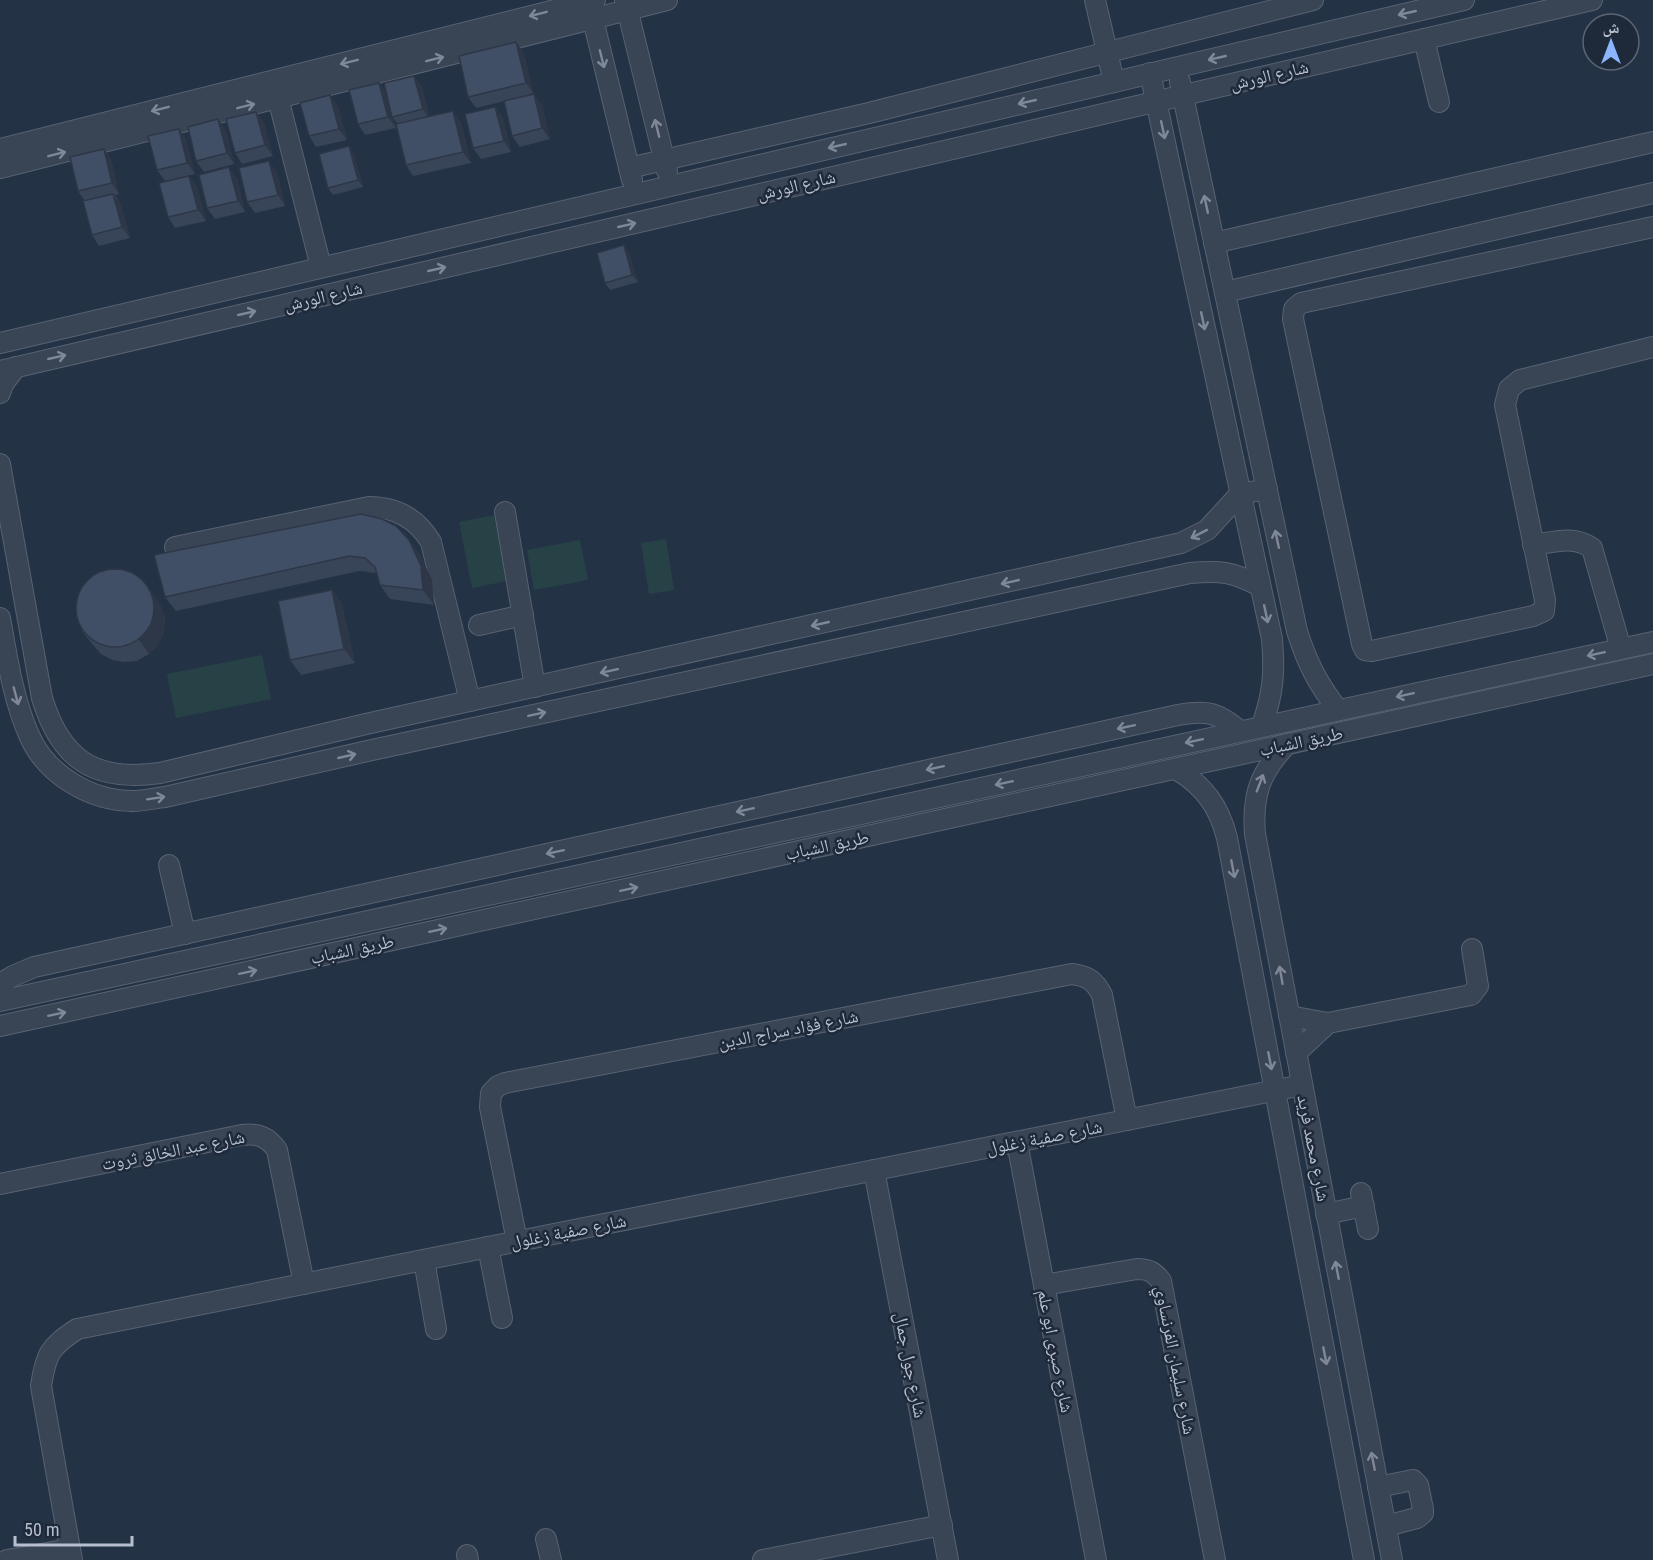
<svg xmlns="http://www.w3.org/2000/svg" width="1653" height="1560" font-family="'Roboto Condensed','Noto Naskh Arabic',sans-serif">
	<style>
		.green { fill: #274247 }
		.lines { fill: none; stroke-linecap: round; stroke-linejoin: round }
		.minor-casing { stroke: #586272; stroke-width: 22 }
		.minor { stroke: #394455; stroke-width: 20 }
		.wall { fill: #384458 }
		.shaded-wall { fill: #2e3747 }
		.building { fill: #414f66; stroke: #2e3747; stroke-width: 1.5 }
		.oneway { stroke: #7e8898 }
		.labels { text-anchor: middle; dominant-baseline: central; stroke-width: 5; stroke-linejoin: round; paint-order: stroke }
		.street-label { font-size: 18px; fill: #b7bfce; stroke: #1e293a }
	</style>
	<rect width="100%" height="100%" fill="#243246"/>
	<g class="green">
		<path d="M494,515L507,581L472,588L459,522Z"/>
		<path d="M666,539L674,590L649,594L641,543Z"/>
		<path d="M580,540L588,580L534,590L527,550Z"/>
		<path d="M262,655L271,699L176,718L167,674Z"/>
	</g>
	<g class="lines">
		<g class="minor-casing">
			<g id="minor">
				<path d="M625,0L667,171"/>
				<path d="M1095,0L1114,82"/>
				<path d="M590,7L632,180"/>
				<path d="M1424,39L1439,102"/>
				<path d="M1150,73L1272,639C1275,674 1273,693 1262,726"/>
				<path d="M1180,82L1297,631C1307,663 1318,684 1338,710"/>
				<path d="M278,98L321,267"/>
				<path d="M0,149L595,0"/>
				<path d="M0,168L667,0"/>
				<path d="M629,168L869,113L1313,0"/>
				<path d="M1653,227L1301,303L1294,309L1293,319L1362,644L1365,650L1372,651L1533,616L1544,611L1545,600L1505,405L1509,389L1520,380L1653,347"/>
				<path d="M1214,243L1653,142"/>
				<path d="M1225,292L1653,193"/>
				<path d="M0,343L1464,0"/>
				<path d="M0,371L1592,0"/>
				<path d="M0,393L3,384L16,367"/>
				<path d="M0,464L42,698C61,761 96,782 160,773L366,724L1181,543L1207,530L1240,494L1267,489"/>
				<path d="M505,512L535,687"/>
				<path d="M1533,545C1554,542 1573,535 1592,548L1621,649"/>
				<path d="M175,547L369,507C396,507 417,519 431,542L470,701"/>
				<path d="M0,618C7,657 13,699 29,735C46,775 91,801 133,801C143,801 155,798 165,797L372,750L1190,573C1221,570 1233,572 1260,586"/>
				<path d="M479,625L523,615"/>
				<path d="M1287,744C1260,772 1252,795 1255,834L1392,1560"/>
				<path d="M1176,769C1204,786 1219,806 1227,838L1364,1560"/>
				<path d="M169,865L185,934"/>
				<path d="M0,984L13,976L34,967L1178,715C1207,710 1217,712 1240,731"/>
				<path d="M0,1001L1653,642"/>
				<path d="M1289,1016L1328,1023L1471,995L1478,986L1472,949"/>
				<path d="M0,1026L1653,664"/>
				<path d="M1296,1053L1328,1023"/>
				<path d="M1017,1142L1096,1560"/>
				<path d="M874,1170L948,1560"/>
				<path d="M0,1184L242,1135C258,1133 268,1137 277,1150L304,1284"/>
				<path d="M1361,1193L1368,1229"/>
				<path d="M1326,1214L1364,1206"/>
				<path d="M517,1241L490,1107L491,1093L498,1086L505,1083L1072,974C1088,976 1095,981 1102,995L1127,1120"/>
				<path d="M488,1247L502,1318"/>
				<path d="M424,1260L436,1329"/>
				<path d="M1044,1285L1137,1269C1149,1269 1154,1272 1161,1281L1215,1560"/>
				<path d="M1378,1487L1413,1480L1418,1485L1423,1509V1513L1417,1518L1386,1526"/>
				<path d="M546,1539L551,1560"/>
				<path d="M467,1555L468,1560"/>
				<path d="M7,1560L70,1549"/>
				<path d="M72,1560L41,1386C46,1353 50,1347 77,1329L1302,1085"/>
				<path d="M763,1560L942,1525"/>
			</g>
		</g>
		<use href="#minor" class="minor"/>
	</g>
	<g class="wall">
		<path d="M524,53L533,94L542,105L550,139L520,147L512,136L513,99L476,108L468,97Z"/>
		<path d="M414,76L422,87L429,116L461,122L471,163L413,176L406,165L397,123L393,118L396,128L365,135L358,124L379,83L386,93Z"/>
		<path d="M330,95L338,106L347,140L316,147L309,136Z"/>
		<path d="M495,107L503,118L511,152L481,159L473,148Z"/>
		<path d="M256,112L264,123L273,156L242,164L235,153Z"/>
		<path d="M179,129L186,140L195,174L165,181L157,170Z"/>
		<path d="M226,130L234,164L204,172L196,161Z"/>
		<path d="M349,146L354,154L363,187L333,195L328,188Z"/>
		<path d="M104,149L111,160L119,194L115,195L121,205L130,238L99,246L92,235L85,201L78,191Z"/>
		<path d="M277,172L285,206L255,213L247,202Z"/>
		<path d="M189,176L197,187L206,221L175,228L168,217Z"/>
		<path d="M237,178L245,212L215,219L207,208Z"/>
		<path d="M624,245L629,253L638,282L610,290L605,283Z"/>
		<path d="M409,540L420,555L432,580L434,605L390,599L380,585L377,574L376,573L359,571L176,611L165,597Z"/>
		<path d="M332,590L342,604L355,663L301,675L290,660Z"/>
		<path d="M161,606L165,619L164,632L158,645L149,654L137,661L124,662L112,660L101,654L93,645L82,631Z"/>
	</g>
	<g class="shaded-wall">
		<path d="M516,42L524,53L534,94L526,83Z"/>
		<path d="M414,76L422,87L430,121L423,109Z"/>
		<path d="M379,83L387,94L396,128L388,117Z"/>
		<path d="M534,94L542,105L550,139L542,128Z"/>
		<path d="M330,95L338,106L347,140L339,129Z"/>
		<path d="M495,107L503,118L511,152L504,141Z"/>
		<path d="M453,111L461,122L471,163L463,152Z"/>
		<path d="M256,112L264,123L273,156L265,145Z"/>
		<path d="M218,119L226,130L234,164L227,153Z"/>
		<path d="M179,129L186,140L195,174L187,163Z"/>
		<path d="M349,146L354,154L363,187L358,180Z"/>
		<path d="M104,149L111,160L119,194L112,183Z"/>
		<path d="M269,161L277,172L285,206L278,195Z"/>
		<path d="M229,167L237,178L245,212L238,201Z"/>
		<path d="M189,176L197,187L206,221L198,210Z"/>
		<path d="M113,194L121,205L130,238L122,227Z"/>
		<path d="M624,245L629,253L638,282L632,275Z"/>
		<path d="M409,540L420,555L432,580L434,605L423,590Z"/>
		<path d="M332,590L342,604L355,663L344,649Z"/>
		<path d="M151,591L161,606L165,619L164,632L158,645L149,654L139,640Z"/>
	</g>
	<g class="building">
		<path d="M516,42L526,83L468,97L459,56Z"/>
		<path d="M414,76L423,109L392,117L384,83Z"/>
		<path d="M379,83L388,117L358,124L349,90Z"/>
		<path d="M534,94L542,128L512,136L504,101Z"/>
		<path d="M330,95L339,129L309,136L300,103Z"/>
		<path d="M495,107L504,141L473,148L465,114Z"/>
		<path d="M453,111L463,152L406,165L396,124Z"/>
		<path d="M256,112L265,145L235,153L226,119Z"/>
		<path d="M218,119L227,153L196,161L188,127Z"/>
		<path d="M179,129L187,163L157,170L148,136Z"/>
		<path d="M349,146L358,180L328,188L319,154Z"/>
		<path d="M104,149L112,183L78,191L70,157Z"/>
		<path d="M269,161L278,195L247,202L239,168Z"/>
		<path d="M229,167L238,201L207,208L199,175Z"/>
		<path d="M189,176L198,210L168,217L159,183Z"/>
		<path d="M113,194L122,227L92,235L83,201Z"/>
		<path d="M624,245L632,275L605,283L597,253Z"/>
		<path d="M361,514L382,519L396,526L409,540L421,566L423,590L380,585L375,567L365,558L349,556L165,597L154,555Z"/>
		<circle cx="115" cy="608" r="39"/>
		<path d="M332,590L344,649L290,660L278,601Z"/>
	</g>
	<defs><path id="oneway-shaft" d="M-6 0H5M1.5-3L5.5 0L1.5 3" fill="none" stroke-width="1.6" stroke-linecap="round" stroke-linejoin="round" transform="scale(1.5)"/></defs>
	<g class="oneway">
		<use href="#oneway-shaft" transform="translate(1407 13) rotate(167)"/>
		<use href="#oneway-shaft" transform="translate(538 14) rotate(166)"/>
		<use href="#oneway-shaft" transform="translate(1217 58) rotate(167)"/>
		<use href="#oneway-shaft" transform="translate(435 59) rotate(-14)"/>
		<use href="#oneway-shaft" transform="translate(602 59) rotate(76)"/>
		<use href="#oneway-shaft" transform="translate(349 62) rotate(166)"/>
		<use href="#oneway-shaft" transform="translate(1027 102) rotate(167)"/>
		<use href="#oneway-shaft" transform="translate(246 106) rotate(-14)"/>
		<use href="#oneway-shaft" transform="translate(160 109) rotate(166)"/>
		<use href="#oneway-shaft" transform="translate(657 128) rotate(-104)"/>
		<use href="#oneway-shaft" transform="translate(1163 130) rotate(78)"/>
		<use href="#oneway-shaft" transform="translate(837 146) rotate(167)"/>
		<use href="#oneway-shaft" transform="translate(57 154) rotate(-14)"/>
		<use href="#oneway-shaft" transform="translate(1206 204) rotate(-102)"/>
		<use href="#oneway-shaft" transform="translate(627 225) rotate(-13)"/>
		<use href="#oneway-shaft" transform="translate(437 269) rotate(-13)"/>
		<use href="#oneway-shaft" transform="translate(247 313) rotate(-13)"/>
		<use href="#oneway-shaft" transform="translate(1203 321) rotate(78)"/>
		<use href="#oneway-shaft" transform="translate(57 357) rotate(-13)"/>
		<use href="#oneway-shaft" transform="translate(1199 534) rotate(153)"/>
		<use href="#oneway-shaft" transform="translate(1277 539) rotate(-102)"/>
		<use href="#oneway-shaft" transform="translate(1010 582) rotate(167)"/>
		<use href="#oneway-shaft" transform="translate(1266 614) rotate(78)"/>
		<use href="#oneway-shaft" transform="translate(820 624) rotate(167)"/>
		<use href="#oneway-shaft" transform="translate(1596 654) rotate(168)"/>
		<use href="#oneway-shaft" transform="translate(609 671) rotate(168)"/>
		<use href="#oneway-shaft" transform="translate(1405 695) rotate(168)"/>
		<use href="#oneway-shaft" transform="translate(16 696) rotate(75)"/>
		<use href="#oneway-shaft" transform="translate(537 714) rotate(-12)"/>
		<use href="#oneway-shaft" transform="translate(1126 727) rotate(168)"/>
		<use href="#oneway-shaft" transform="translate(1194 741) rotate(168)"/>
		<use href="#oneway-shaft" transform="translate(347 756) rotate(-13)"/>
		<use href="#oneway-shaft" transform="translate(935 768) rotate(168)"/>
		<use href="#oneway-shaft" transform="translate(1004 783) rotate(168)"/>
		<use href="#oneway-shaft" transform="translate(1260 783) rotate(-69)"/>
		<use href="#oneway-shaft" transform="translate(156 798) rotate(-9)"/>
		<use href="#oneway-shaft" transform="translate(745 810) rotate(168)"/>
		<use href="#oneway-shaft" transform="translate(555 852) rotate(168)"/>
		<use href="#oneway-shaft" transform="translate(1233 869) rotate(79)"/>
		<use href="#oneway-shaft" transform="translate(629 889) rotate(-12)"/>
		<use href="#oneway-shaft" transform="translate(438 930) rotate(-12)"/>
		<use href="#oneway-shaft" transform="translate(248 972) rotate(-12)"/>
		<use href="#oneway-shaft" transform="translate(1281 975) rotate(-100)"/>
		<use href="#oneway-shaft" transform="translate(57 1014) rotate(-12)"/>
		<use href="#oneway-shaft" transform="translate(1270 1061) rotate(79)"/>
		<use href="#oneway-shaft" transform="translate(1337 1270) rotate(-101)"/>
		<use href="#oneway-shaft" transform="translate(1325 1356) rotate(79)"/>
		<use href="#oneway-shaft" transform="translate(1373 1461) rotate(-101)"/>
	</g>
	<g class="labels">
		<g class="street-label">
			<text transform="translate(1269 75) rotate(-13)">شارع الورش</text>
			<text transform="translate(796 185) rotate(-13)">شارع الورش</text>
			<text transform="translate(323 296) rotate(-13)">شارع الورش</text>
			<text transform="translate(1301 741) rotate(-12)">طريق الشباب</text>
			<text transform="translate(827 845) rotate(-12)">طريق الشباب</text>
			<text transform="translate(352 949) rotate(-12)">طريق الشباب</text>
			<text transform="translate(788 1029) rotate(-11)">شارع فؤاد سراج الدين</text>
			<text transform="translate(1044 1137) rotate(-11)">شارع صفية زغلول</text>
			<text transform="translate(1314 1148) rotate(79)">شارع محمد فريد</text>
			<text transform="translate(173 1150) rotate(-11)">شارع عبد الخالق ثروت</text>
			<text transform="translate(568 1231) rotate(-11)">شارع صفية زغلول</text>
			<text transform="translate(1056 1351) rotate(79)">شارع صبرى ابو علم</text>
			<text transform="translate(1176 1360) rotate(79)">شارع سليمان الفرنساوي</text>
			<text transform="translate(911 1365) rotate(79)">شارع جول جمال</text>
		</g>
	</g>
	<g transform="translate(1611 42)"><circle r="28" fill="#1e293a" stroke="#5b6575" stroke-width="1.5"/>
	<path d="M0-4.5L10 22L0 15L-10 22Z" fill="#8bb5ff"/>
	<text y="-9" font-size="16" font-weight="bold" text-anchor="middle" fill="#b7bfce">ش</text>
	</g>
	<path d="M15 1536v9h117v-9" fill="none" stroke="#b7bfce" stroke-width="3"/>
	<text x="24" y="1536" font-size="18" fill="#b7bfce" stroke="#1e293a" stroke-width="4.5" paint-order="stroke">50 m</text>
</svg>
